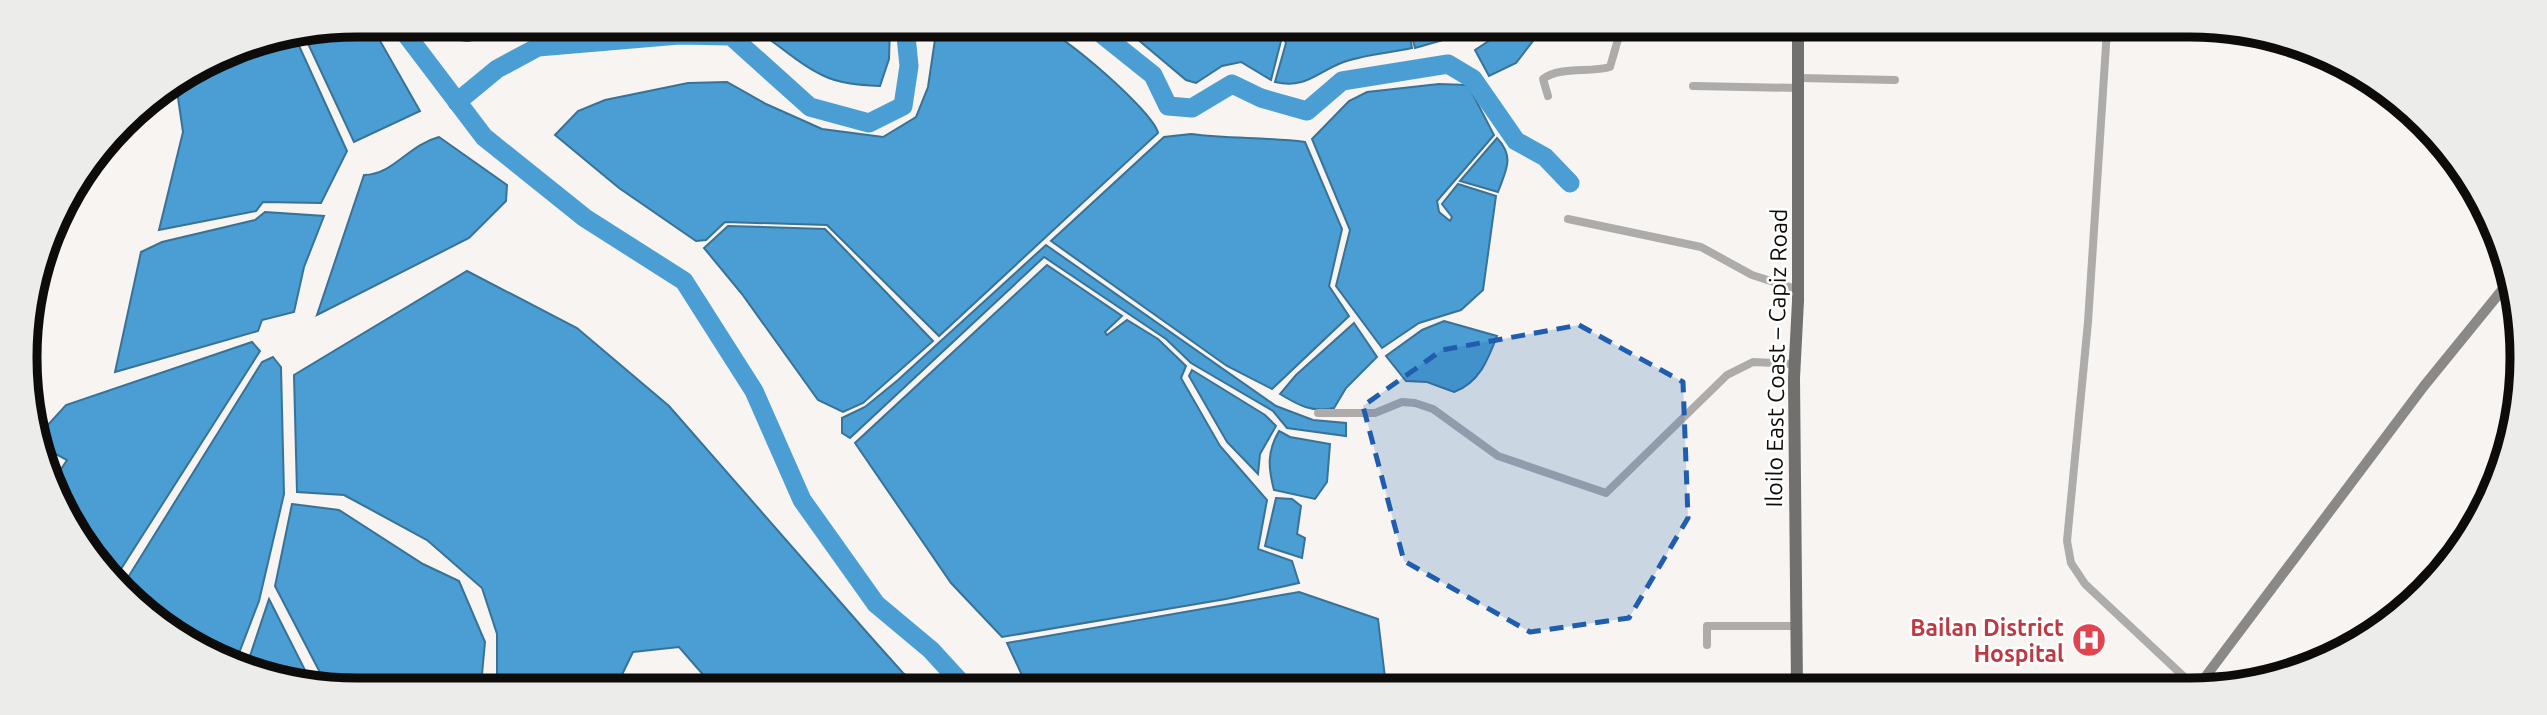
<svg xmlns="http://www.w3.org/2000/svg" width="2547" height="715" font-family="Ubuntu,sans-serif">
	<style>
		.water { fill: #4a9ed3; stroke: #387297; stroke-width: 2 }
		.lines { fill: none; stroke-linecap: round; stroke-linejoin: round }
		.river { stroke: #4a9ed3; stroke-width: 19 }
		.street { stroke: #adacab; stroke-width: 8 }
		.secondary { stroke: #8b8987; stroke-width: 10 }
		.primary { stroke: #72706e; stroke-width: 12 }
		.marked { fill: #205dae; fill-opacity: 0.2; stroke: #205dae; stroke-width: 5; stroke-dasharray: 14 9; stroke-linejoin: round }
		.labels { text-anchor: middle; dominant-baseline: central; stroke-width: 5; stroke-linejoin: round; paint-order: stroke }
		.street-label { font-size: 23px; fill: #0d0c0b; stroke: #fff }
		.health-label { font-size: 23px; font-weight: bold; fill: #be3a42; stroke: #fff; text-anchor: end }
		.rim { fill: none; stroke: #0d0c0b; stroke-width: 9 }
	</style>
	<rect width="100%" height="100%" fill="#f7f4f1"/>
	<g class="water">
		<path d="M357,25H371L420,111L354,142L304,35Z"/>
		<path d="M425,25H566L467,41L435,36Z"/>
		<path d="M744,26H890L889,59L880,86C860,85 840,84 822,75C793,62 774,37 744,26Z"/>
		<path d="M937,26C968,27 1010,21 1040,27C1059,30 1154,112 1158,133L939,336L827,225L725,222L706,240L696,241L619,188L555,135L578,111L605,100L688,83L727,82L766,104L822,129L883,137L916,117L928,87Z"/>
		<path d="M1123,27L1274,28L1281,41L1271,80L1241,62L1222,66L1196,83L1186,80Z"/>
		<path d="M1278,28H1413L1409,32L1412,48C1391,53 1360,55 1341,63C1316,73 1305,89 1275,82L1286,43Z"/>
		<path d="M1416,28H1485L1415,48L1411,33Z"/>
		<path d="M1499,28H1531L1533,41L1516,63L1489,76L1475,50L1490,40Z"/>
		<path d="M295,37L347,151L321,203L263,202L256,211L159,230L183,132L176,84L230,50Z"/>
		<path d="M1439,84L1468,85L1494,135L1437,201L1439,212L1450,221L1452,217L1442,204L1458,184L1496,196L1483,290L1461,310L1419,323L1382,348L1336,286L1350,230L1312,139L1349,101L1367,92Z"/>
		<path d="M1191,134C1229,139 1266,137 1305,142L1342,229L1329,286L1349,316L1272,389L1227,366L1051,241L1164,137Z"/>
		<path d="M439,137L507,185L506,201L469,238L317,315L364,175C393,175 408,145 439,137Z"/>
		<path d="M1497,138C1515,157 1506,170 1498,192L1460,181Z"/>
		<path d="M265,212L324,216L304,267L294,312L262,320L258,331L115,372L141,252L162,242L255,220Z"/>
		<path d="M728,226L825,229L933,341L863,403L843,412L818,400L742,294L704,248Z"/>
		<path d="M1046,245L1276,406L1313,420L1346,423V436L1287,428L1273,411L1191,363L1166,339L1044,257L850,438L842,433V418L865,407L898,380Z"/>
		<path d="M1047,265L1122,316L1105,332L1107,335L1127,320L1158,339L1186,366L1181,378L1220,446L1267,500L1258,549L1292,561L1299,583L1226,599L1002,637L951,583L855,443Z"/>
		<path d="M467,271L577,328L669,406L870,636L903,673L921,685H712L679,647L633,652L617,685H497V634L482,588L427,540L344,495L297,492L294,375Z"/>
		<path d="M1444,321L1497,336C1488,360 1479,383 1454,392L1427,382L1406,381L1386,356L1422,330Z"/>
		<path d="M1354,323L1377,357L1346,388L1334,408C1312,413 1298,405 1280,394L1296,375Z"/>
		<path d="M252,342L260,351L114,580L93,560L54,480L67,460L36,443L35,439L66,405Z"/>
		<path d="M273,357L281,367L284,494L259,601L236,661L173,635L122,587L262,362Z"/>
		<path d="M1192,370L1265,415L1276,426L1260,454L1258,474L1227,442L1189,376Z"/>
		<path d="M1279,431L1290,437L1330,444L1327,482L1315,499L1274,490C1268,467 1267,452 1279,431Z"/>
		<path d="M1276,498L1292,499L1301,506L1297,534L1305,538L1302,558L1265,546Z"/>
		<path d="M292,504L339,510L423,564L459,581L485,642L481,685L326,684L275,586Z"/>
		<path d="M1299,592L1378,619L1386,686H1027L1007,643Z"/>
		<path d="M269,599L312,684H293L247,665Z"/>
	</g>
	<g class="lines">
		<g class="river">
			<path d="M399,25L484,137L585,218L684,281L754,391L802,500L876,604L931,650L963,685"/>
			<path d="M1093,27L1153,75L1168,106L1192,108L1232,84L1261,98L1307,111L1342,81L1448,64L1473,79L1516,141L1545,157L1570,183"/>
			<path d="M457,102L497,69L538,47L679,35L731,36L810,107L869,123L903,106L909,66L905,26"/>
		</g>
		<g class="street">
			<path d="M2107,30L2088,322L2067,541L2071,563L2085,584L2196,688"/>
			<path d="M1799,78L1895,80"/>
			<path d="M1693,86L1799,88"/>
			<path d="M1548,96L1543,79C1560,66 1589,73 1610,67L1621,29"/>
			<path d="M1568,219L1701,247L1752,275L1799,290"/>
			<path d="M1318,413H1375L1402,402L1415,403L1433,409L1498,456L1606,493L1727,375L1753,362L1795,364"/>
			<path d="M1707,645V626H1796"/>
		</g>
		<path class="secondary" d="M2197,688L2424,386L2511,279"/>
		<path class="primary" d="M1797,687L1794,378L1798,301V29"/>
	</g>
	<path class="marked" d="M1579,325L1683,382L1688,518L1629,618L1530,632L1404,561L1363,406L1442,350Z"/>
	<defs>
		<g id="hospital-disc" transform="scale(1.75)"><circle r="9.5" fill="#e0444e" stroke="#fff"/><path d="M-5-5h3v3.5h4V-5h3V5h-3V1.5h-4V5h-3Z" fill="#fff"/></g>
	</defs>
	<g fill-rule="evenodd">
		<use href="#hospital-disc" x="2089" y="640"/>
	</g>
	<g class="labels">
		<g class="street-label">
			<text transform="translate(1776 358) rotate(-89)">Iloilo East Coast – Capiz Road</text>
		</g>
		<g class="health-label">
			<text x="2064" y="627">Bailan District<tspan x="2064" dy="26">Hospital</tspan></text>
		</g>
	</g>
	<path d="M0 0H2547V715H0ZM357 37H2190A320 320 0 0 1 2510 357V358A320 320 0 0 1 2190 678H357A320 320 0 0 1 37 358V357A320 320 0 0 1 357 37Z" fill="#ececeb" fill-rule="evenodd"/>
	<path class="rim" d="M357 37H2190A320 320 0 0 1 2510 357V358A320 320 0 0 1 2190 678H357A320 320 0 0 1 37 358V357A320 320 0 0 1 357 37Z"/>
</svg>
